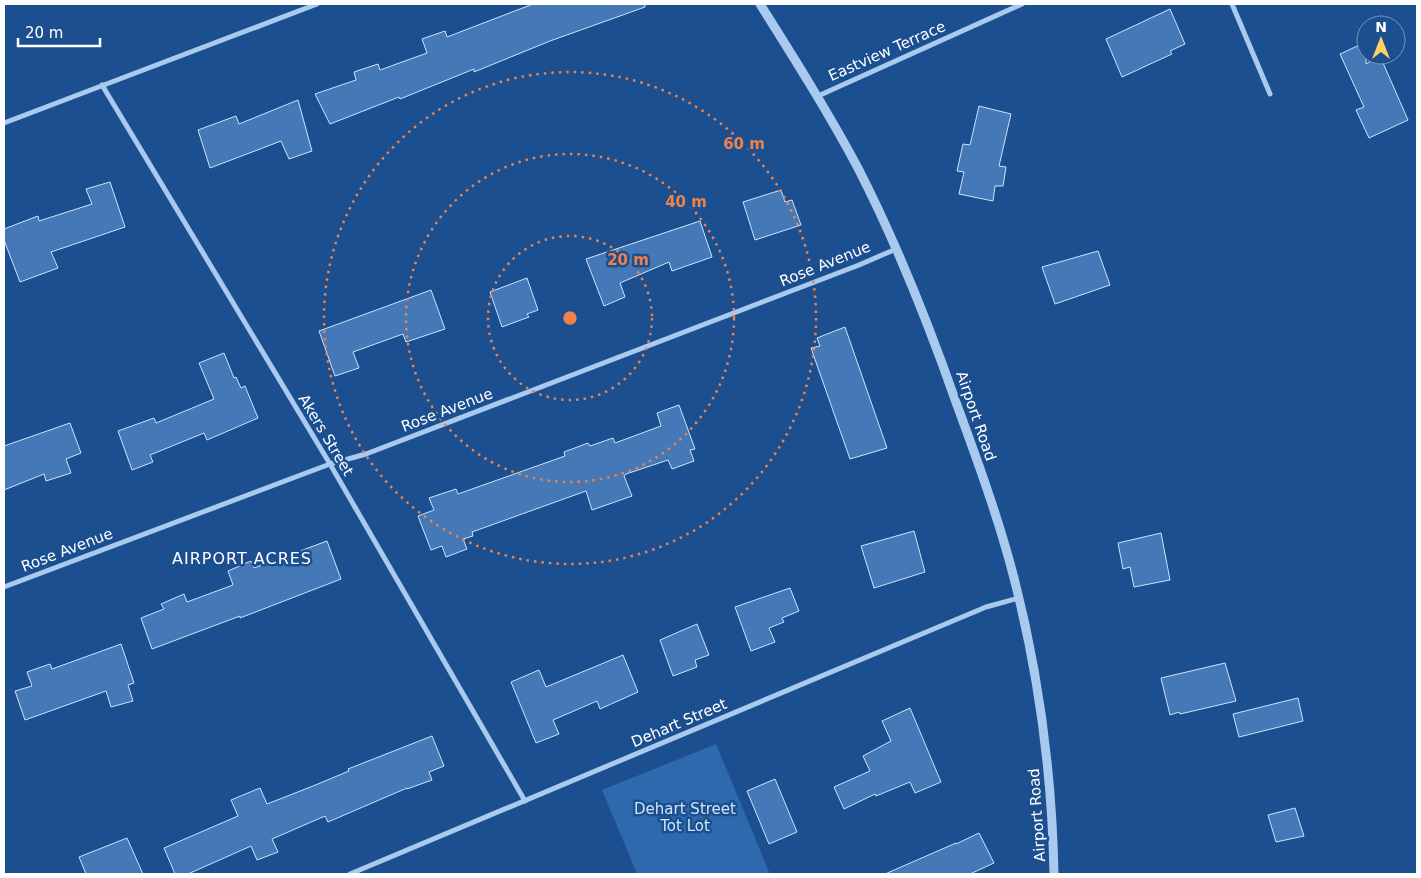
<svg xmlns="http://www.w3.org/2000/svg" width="1421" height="878" font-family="'DejaVu Sans',sans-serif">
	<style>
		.green { fill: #2e69ad }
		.building { fill: #4478b7; stroke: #cfe3fa }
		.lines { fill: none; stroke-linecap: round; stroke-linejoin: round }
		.minor { stroke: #a9c9ee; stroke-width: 5 }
		.tertiary { stroke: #a9c9ee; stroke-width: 9 }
		.ring { fill: none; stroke: #ee8249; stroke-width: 2.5; stroke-dasharray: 2.5 5 }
		.labels { text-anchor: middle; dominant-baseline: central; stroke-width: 5; stroke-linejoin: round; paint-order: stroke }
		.street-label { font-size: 15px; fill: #fff; stroke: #1b4f8f }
		.park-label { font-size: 15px; fill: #cfe3fa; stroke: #1b4f8f }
		.neighbourhood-label { font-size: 16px; letter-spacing: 1px; fill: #fff; stroke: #1b4f8f }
		.centre { fill: #ee8249; stroke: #1b4f8f; stroke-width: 2.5 }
		.ring-label { font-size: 15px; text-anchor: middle; font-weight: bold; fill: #ee8249; stroke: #1b4f8f; stroke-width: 5; stroke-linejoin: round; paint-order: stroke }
	</style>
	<rect width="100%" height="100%" fill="#1b4f8f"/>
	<path class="green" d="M716,744L770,874H637L602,790Z"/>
	<g class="building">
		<path d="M533,4H645V7L550,41L474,72V69L400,99L399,97L330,124L315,94L356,80L354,72L378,64L380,70L427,53L422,39L445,31L447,37Z"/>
		<path d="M1170,9L1185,44L1170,51L1172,54L1122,77L1106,39Z"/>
		<path d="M1366,42V64L1380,56L1408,120L1369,138L1356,110L1364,107L1340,54Z"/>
		<path d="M298,100L312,151L289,159L281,141L210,168L198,130L236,116L239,124Z"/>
		<path d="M979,106L1011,114L999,166L1006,167L1003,186H995L993,201L959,194L964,172L957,171L963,144L970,145Z"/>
		<path d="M110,182L125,227L51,252L58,268L20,282L4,240V229L38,216L39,221L92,204L86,189Z"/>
		<path d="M781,190L785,202L792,200L801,225L755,240L743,202Z"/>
		<path d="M700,221L712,257L672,271L669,262L620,283L625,297L604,306L586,259Z"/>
		<path d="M1098,251L1110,285L1055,304L1042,267Z"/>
		<path d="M527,278L538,310L527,314L529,317L502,327L490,292Z"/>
		<path d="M431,290L445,329L406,342L403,334L353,352L359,368L335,376L319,331Z"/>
		<path d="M845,327L887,448L850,459L811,348L820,346L817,338Z"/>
		<path d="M224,353L234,378L236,377L241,388L245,386L258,418L207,440L204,433L150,455L153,462L132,470L118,431L154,418L156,423L214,399L199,363Z"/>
		<path d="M679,405L695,449L690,450L694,461L672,469L668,460L626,474L624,476L632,496L592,510L586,491L472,532L473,536L463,539L467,549L446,557L442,546L431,550L418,516L434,510L429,498L456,489L458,494L565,456L564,452L588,443L590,446L613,438L615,443L661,426L657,413Z"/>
		<path d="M70,423L81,453L66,459L71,473L46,481L44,474L4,490V446Z"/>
		<path d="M914,531L925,572L874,588L861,546Z"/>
		<path d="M1161,533L1170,580L1134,587L1130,567L1123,569L1118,543Z"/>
		<path d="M327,541L341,579L240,618V616L152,649L141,618L164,609L161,604L184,594L187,602L233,585L228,571L251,561L254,568Z"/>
		<path d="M790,588L799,611L782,618L784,622L769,628L775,642L751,651L735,607Z"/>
		<path d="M697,624L709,655L695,660L697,667L673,676L660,640Z"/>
		<path d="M121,644L134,683L128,685L133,701L111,707L106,691L25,720L15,691L32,686L27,672L50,664L52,669Z"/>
		<path d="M623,655L638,692L600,709L597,701L553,720L559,734L536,743L511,682L539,670L546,687Z"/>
		<path d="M1225,663L1236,701L1180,714L1179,712L1170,715L1161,678Z"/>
		<path d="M1298,698L1303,721L1239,737L1233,714Z"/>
		<path d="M910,708L941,782L915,793L910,782L876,796L875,794L844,809L834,787L870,771L863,756L891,741L882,721Z"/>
		<path d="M432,736L444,766L429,772L432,780L407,789V788L328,822L325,816L272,839L278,852L257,860L251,846L188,874H175L164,848L238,816L231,800L260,788L267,804L313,786L349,771L348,769Z"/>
		<path d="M775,779L797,832L769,844L747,791Z"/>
		<path d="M1295,808L1304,836L1276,842L1268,815Z"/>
		<path d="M979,833L994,863L970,874H885L956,843V844Z"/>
		<path d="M127,838L143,874H86L79,857Z"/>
	</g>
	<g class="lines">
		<g class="minor">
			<path d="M1232,4L1270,94"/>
			<path d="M102,85L330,464L525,801"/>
			<path d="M818,96L1022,4"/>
			<path d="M4,123L317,4"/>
			<path d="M4,587L330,464L366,454L859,265L896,249"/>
			<path d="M350,874L986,607L1019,598"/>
		</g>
		<path class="tertiary" d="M760,4C794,58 828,112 858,168C897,244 929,325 957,405C978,462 999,520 1014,578C1039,675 1052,775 1054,874"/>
	</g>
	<g class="ring">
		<circle cx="570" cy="318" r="82"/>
		<circle cx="570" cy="318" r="164"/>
		<circle cx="570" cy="318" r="246"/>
	</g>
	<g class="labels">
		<g class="street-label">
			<text transform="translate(887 51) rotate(-24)">Eastview Terrace</text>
			<text transform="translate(825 264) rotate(-22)">Rose Avenue</text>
			<text transform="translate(447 410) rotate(-21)">Rose Avenue</text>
			<text transform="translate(976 416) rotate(71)">Airport Road</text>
			<text transform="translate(326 435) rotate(59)">Akers Street</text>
			<text transform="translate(67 550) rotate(-21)">Rose Avenue</text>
			<text transform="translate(679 723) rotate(-23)">Dehart Street</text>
			<text transform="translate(1037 815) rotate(-94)">Airport Road</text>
		</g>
		<g class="park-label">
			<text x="685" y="809">Dehart Street<tspan x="685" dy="17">Tot Lot</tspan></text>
		</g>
		<g class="neighbourhood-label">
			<text x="242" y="558">AIRPORT ACRES</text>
		</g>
	</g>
	<circle cx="570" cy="318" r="8" class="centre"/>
	<g class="ring-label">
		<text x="744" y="149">60 m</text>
		<text x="686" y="207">40 m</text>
		<text x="628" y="265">20 m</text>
	</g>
	<rect width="1421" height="878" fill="none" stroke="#ffffff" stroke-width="10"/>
	<g transform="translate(1381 40)"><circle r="24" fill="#1b4f8f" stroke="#7695bc"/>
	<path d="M0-4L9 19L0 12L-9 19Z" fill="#ffd166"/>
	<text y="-8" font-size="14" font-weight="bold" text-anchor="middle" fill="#ffffff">N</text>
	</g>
	<path d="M18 38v8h82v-8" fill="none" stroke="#ffffff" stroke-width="2.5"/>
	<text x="25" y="38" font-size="15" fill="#ffffff" stroke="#1b4f8f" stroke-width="4" paint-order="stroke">20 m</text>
</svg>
